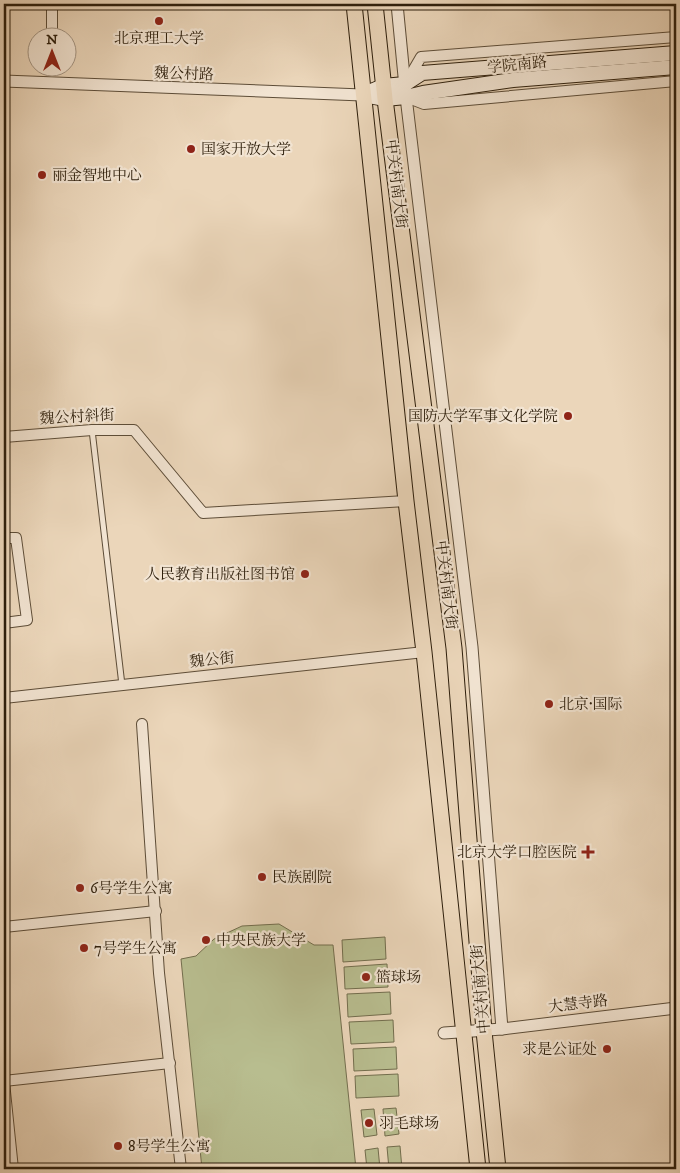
<svg xmlns="http://www.w3.org/2000/svg" width="680" height="1173" font-family="'IM FELL DW Pica','Noto Serif SC',serif">
	<style>
		.pitch { fill: #b8bd8f; stroke: #736e4e }
		.lines { fill: none; stroke-linecap: round; stroke-linejoin: round }
		.service-casing { stroke: #5d4d38; stroke-width: 7 }
		.minor-casing { stroke: #5d4d38; stroke-width: 12 }
		.tertiary-casing { stroke: #5d4d38; stroke-width: 13 }
		.secondary-casing { stroke: #2e1f0c; stroke-width: 16 }
		.primary-casing { stroke: #2e1f0c; stroke-width: 17 }
		.service { stroke: #f2e4d2; stroke-width: 5 }
		.minor { stroke: #f2e4d2; stroke-width: 10 }
		.tertiary { stroke: #f2e4d2; stroke-width: 11 }
		.secondary { stroke: #f2e4d2; stroke-width: 14 }
		.primary { stroke: #ebd6ba; stroke-width: 15 }
		.poi-dot { fill: #8f2418; stroke: #f2e4d2; stroke-width: 2 }
		.labels { text-anchor: middle; dominant-baseline: central; stroke-width: 4.5; stroke-linejoin: round; paint-order: stroke }
		.poi-label { font-size: 15px; fill: #2e1f0c; stroke: #f2e4d2; text-anchor: start }
		.street-label { font-size: 15px; fill: #2e1f0c; stroke: #f2e4d2 }
	</style>
	<rect width="100%" height="100%" fill="#ebd6ba"/>
	<filter id="stains"><feTurbulence type="fractalNoise" baseFrequency=".004" numOctaves="4"/><feColorMatrix values="0 0 0 0 .2 0 0 0 0 .09 0 0 0 0 .02 0 0 0 .5 -.17"/></filter>
	<radialGradient id="worn" r=".72"><stop offset=".6" stop-color="#630" stop-opacity="0"/><stop offset="1" stop-color="#630" stop-opacity=".3"/></radialGradient>
	<g class="pitch">
		<path d="M279,924L314,945H333L356,1169H202L181,959L196,956L214,939L242,926Z"/>
		<path d="M385,937L386,959L343,962L342,940Z"/>
		<path d="M387,964L388,987L345,989L344,967Z"/>
		<path d="M390,992L391,1014L348,1017L347,994Z"/>
		<path d="M393,1020L394,1042L351,1044L349,1022Z"/>
		<path d="M396,1047L397,1069L354,1071L353,1049Z"/>
		<path d="M398,1074L399,1096L356,1098L355,1076Z"/>
		<path d="M396,1108L399,1134L385,1136L383,1109Z"/>
		<path d="M374,1109L377,1135L364,1137L361,1110Z"/>
		<path d="M400,1146L402,1169H389L387,1147Z"/>
		<path d="M378,1148L380,1169H367L365,1150Z"/>
	</g>
	<g class="lines">
		<g class="service-casing">
			<path id="service" d="M92,430L122,685"/>
		</g>
		<g class="minor-casing">
			<g id="minor">
				<path d="M52,4V38"/>
				<path d="M407,81L421,57L676,37"/>
				<path d="M406,97L424,104L676,81"/>
				<path d="M4,437L92,430H134L203,513L406,501"/>
				<path d="M4,538H16L27,620L4,623"/>
				<path d="M4,698L424,652"/>
				<path d="M142,724L159,973L181,1169"/>
				<path d="M4,927L156,911"/>
				<path d="M4,1081L170,1063"/>
				<path d="M4,1082L13,1169"/>
			</g>
		</g>
		<g class="tertiary-casing">
			<g id="tertiary">
				<path d="M397,4L406,97L472,647L502,1029"/>
				<path d="M4,81L362,95"/>
				<path d="M444,1033L502,1029L676,1008"/>
			</g>
		</g>
		<g class="secondary-casing">
			<g id="secondary">
				<path d="M362,95L383,86L405,84L422,73L676,53"/>
				<path d="M374,97L385,99L406,97L423,93L513,80L676,67"/>
			</g>
		</g>
		<g class="primary-casing">
			<g id="primary">
				<path d="M354,4L406,501L424,652L478,1169"/>
				<path d="M375,4L385,99L454,648L484,1031L498,1169"/>
			</g>
		</g>
		<use href="#service" class="service"/>
		<use href="#minor" class="minor"/>
		<use href="#tertiary" class="tertiary"/>
		<use href="#secondary" class="secondary"/>
		<use href="#primary" class="primary"/>
	</g>
	<g class="poi-dot">
		<circle cx="159" cy="21" r="5"/>
		<circle cx="191" cy="149" r="5"/>
		<circle cx="42" cy="175" r="5"/>
		<circle cx="568" cy="416" r="5"/>
		<circle cx="305" cy="574" r="5"/>
		<circle cx="549" cy="704" r="5"/>
		<path d="M585.5 844.5h5v5h5v5h-5v5h-5v-5h-5v-5h5z"/>
		<circle cx="262" cy="877" r="5"/>
		<circle cx="80" cy="888" r="5"/>
		<circle cx="206" cy="940" r="5"/>
		<circle cx="84" cy="948" r="5"/>
		<circle cx="366" cy="977" r="5"/>
		<circle cx="607" cy="1049" r="5"/>
		<circle cx="369" cy="1123" r="5"/>
		<circle cx="118" cy="1146" r="5"/>
	</g>
	<g class="labels">
		<g class="poi-label">
			<text x="159" y="38" text-anchor="middle">北京理工大学</text>
			<text x="201" y="149">国家开放大学</text>
			<text x="52" y="175">丽金智地中心</text>
			<text x="558" y="416" text-anchor="end">国防大学军事文化学院</text>
			<text x="295" y="574" text-anchor="end">人民教育出版社图书馆</text>
			<text x="559" y="704">北京·国际</text>
			<text x="577" y="852" text-anchor="end">北京大学口腔医院</text>
			<text x="272" y="877">民族剧院</text>
			<text x="90" y="888">6号学生公寓</text>
			<text x="216" y="940">中央民族大学</text>
			<text x="94" y="948">7号学生公寓</text>
			<text x="376" y="977">篮球场</text>
			<text x="597" y="1049" text-anchor="end">求是公证处</text>
			<text x="379" y="1123">羽毛球场</text>
			<text x="128" y="1146">8号学生公寓</text>
		</g>
		<g class="street-label">
			<text transform="translate(517 65) rotate(-6)">学院南路</text>
			<text transform="translate(184 74) rotate(2)">魏公村路</text>
			<text transform="translate(396 184) rotate(83)">中关村南大街</text>
			<text transform="translate(77 417) rotate(-3)">魏公村斜街</text>
			<text transform="translate(446 585) rotate(83)">中关村南大街</text>
			<text transform="translate(212 660) rotate(-6)">魏公街</text>
			<text transform="translate(481 989) rotate(-95)">中关村南大街</text>
			<text transform="translate(578 1004) rotate(-7)">大慧寺路</text>
		</g>
	</g>
	<rect width="680" height="1173" fill="none" stroke="#ebd6ba" stroke-width="20"/>
	<rect x="5" y="5" width="670" height="1163" fill="none" stroke="#2e1f0c" stroke-width="2.5"/>
	<rect x="10" y="10" width="660" height="1153" fill="none" stroke="#2e1f0c"/>
	<g transform="translate(52 52)"><circle r="24" fill="#f2e4d2" stroke="#a49583"/>
	<path d="M0-4L9 19L0 12L-9 19Z" fill="#8f2418"/>
	<text y="-8" font-size="14" font-weight="bold" text-anchor="middle" fill="#2e1f0c">N</text>
	</g>
	<rect width="100%" height="100%" filter="url(#stains)"/>
	<rect width="100%" height="100%" fill="url(#worn)"/>
</svg>
